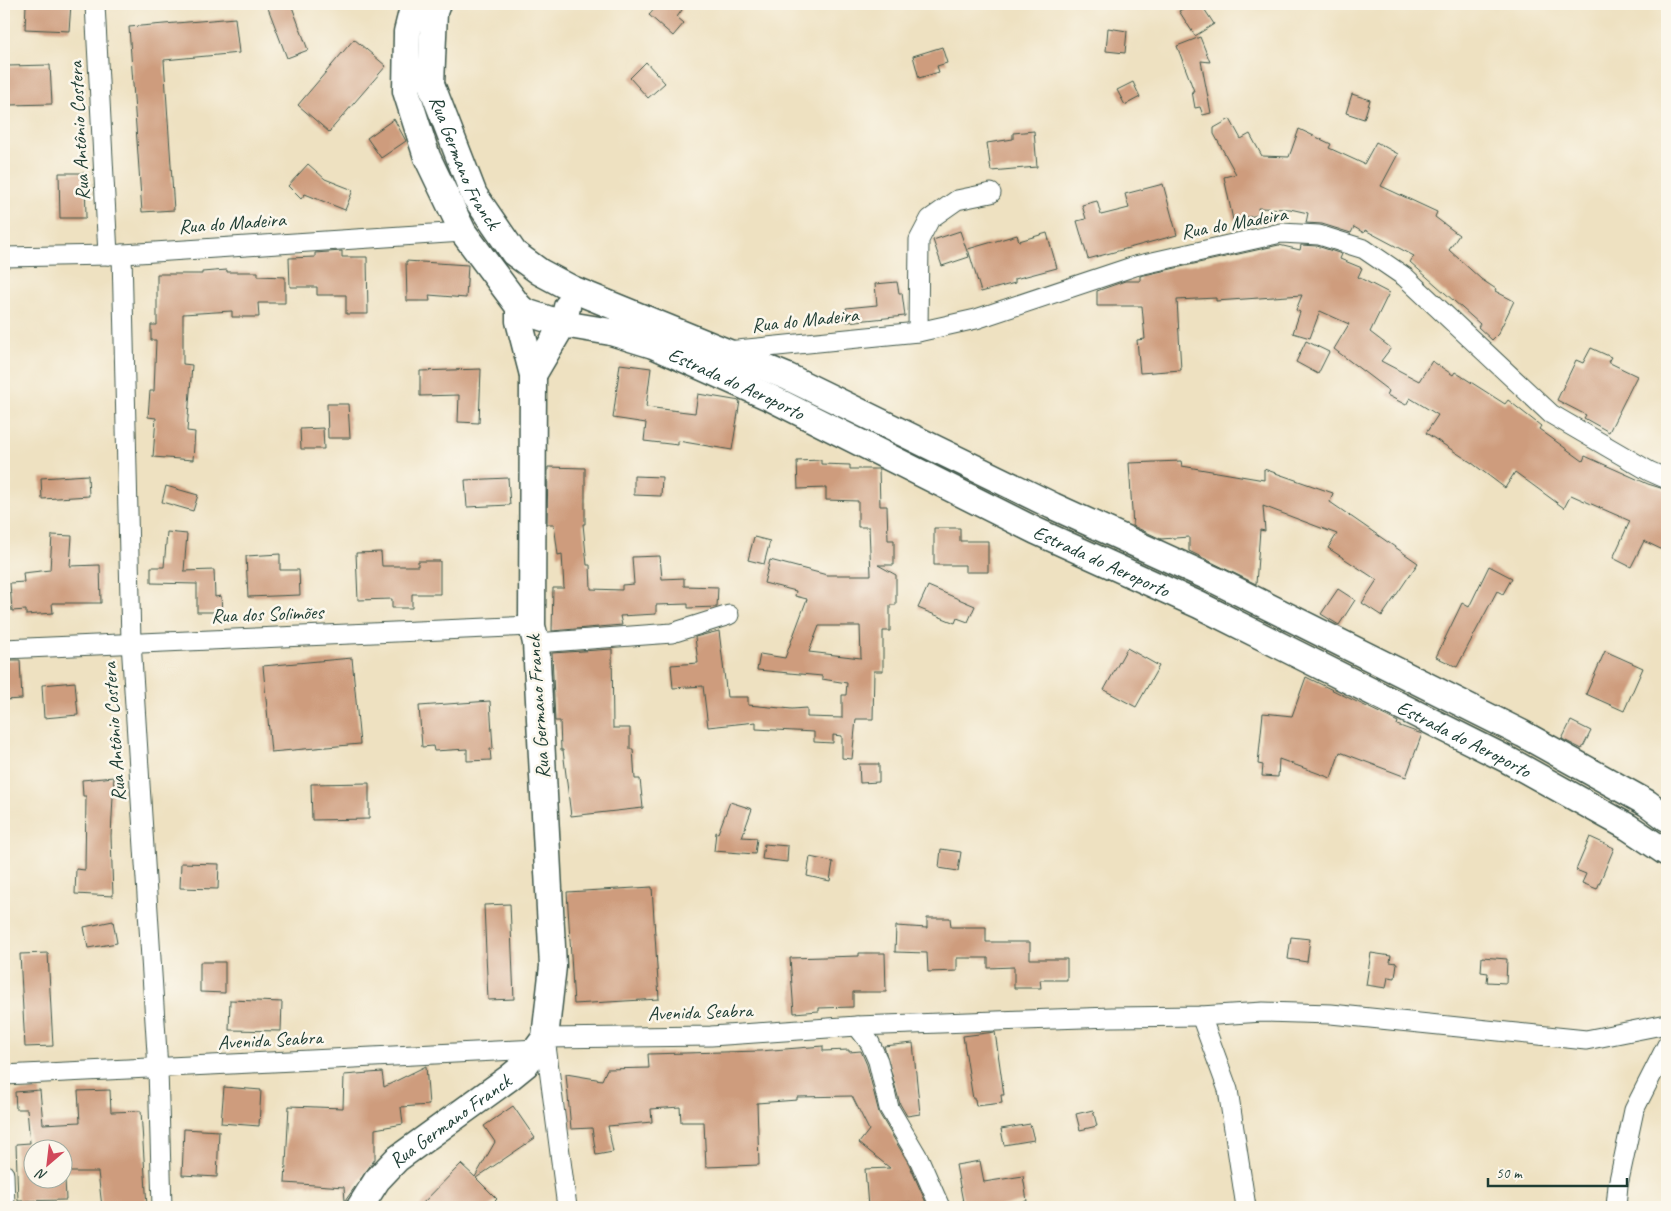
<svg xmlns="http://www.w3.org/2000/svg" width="1671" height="1211" font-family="Caveat,sans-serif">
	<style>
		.building { fill: #ce9c7d; fill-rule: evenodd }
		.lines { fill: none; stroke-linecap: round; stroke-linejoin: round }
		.street-casing { stroke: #3e5649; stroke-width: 21 }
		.secondary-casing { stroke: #3e5649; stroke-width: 29 }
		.street { stroke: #fff; stroke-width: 19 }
		.secondary { stroke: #fff; stroke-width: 26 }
		.labels { text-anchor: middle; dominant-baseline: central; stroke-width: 5; stroke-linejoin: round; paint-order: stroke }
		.street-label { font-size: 20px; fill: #1f3d34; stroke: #fbf7ec }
	</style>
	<rect width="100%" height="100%" fill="#fbf7ec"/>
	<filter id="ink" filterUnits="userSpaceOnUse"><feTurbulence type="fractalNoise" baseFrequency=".02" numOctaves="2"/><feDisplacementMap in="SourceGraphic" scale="10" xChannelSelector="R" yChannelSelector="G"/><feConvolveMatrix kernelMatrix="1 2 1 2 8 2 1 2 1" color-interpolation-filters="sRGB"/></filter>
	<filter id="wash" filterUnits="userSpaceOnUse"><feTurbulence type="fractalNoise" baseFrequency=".0096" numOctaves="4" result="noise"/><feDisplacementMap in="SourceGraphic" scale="20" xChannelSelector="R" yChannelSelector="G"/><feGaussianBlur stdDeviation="1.12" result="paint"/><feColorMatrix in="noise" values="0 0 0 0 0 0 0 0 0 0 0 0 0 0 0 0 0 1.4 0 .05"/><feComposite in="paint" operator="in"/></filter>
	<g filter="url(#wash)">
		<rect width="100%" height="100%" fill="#eee1c1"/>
		<g id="blocks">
			<g class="building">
				<path d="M26,4H71L69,31L25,29Z"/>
				<path d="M279,4H291L308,50L287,58L268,8Z"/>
				<path d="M659,4H674L682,10L677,17L684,23L673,36L649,15Z"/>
				<path d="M1191,4H1201L1214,24L1195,36L1179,11Z"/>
				<path d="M235,18L239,53L164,60L174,210L142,212L129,27Z"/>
				<path d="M1108,28L1127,31L1125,53L1106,51Z"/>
				<path d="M1200,37L1210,62L1201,61L1211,113L1203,115L1200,107L1195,108L1192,91H1194L1177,46Z"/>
				<path d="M354,39L386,66L329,132L298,105Z"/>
				<path d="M942,47L947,63L937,66L939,72L919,78L913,56Z"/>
				<path d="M646,62L665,83L648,98L630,78Z"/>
				<path d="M50,65L52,104L9,105L8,66Z"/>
				<path d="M1133,82L1140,97L1125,105L1117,90Z"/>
				<path d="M1352,94L1370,100L1364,119L1346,113Z"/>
				<path d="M394,119L406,141L381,158L367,138Z"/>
				<path d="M1230,119L1241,139L1250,134L1262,156L1289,157L1299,129L1331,144L1329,148L1364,164L1376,142L1398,154L1381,186L1437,212L1435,217L1459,235L1449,250L1481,279L1496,289L1495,291L1514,301L1498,334L1492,340L1478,327L1480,324L1410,262L1414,256L1365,230L1364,233L1354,227L1351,233L1322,224L1306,223L1308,213L1290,209L1258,208L1259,215L1233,220L1224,177L1236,174L1214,134V128Z"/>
				<path d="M1034,131L1037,167L991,171L987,143L1013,139V133Z"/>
				<path d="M308,164L325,179L353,190L345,210L305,194L301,199L288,186Z"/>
				<path d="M59,173H85L86,218H60Z"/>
				<path d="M1163,184L1177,235L1088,259L1077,221L1086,219L1082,205L1097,201L1101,215L1129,208L1125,194Z"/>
				<path d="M960,231L969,257L942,266L933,240Z"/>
				<path d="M1047,233L1057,268L1015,279V283L981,292L968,249L1017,235L1019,241Z"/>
				<path d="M1279,245L1300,250L1301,245L1317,246L1342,254L1340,259L1362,268L1358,277L1389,293L1370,332L1391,348L1381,361L1419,381L1432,361L1453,375L1455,372L1505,404L1508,400L1541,426L1539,429L1583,461L1585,456L1648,484L1667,490V552L1644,541L1631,567L1613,558L1630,521L1571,495L1564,508L1515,472L1505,488L1472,463L1426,433L1438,415L1410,398L1406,405L1387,395L1389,391L1334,349L1349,324L1320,311L1310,338L1293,333L1300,312L1296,310L1302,295L1216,301V298L1177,300L1181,370L1140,373L1137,340L1145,339L1142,306H1097V291L1125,281H1140V276Z"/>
				<path d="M342,251V257H367L368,314H346V295H317V287H290L289,258L315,257V253Z"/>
				<path d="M406,261L468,265L466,298L429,295L430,301H407Z"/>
				<path d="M227,270V272H258V276L285,277V303H258L259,317H232V311L183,314V364L192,365L187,431L195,432L193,460L153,457L156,418L148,417L150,391H154L156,340H151V325H157V274H202V272Z"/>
				<path d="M897,282L899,293H902L905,316L847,322L846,308L877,305L875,284Z"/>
				<path d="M1306,341L1329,352L1318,374L1296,362Z"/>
				<path d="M1591,348L1611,357L1608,362L1637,376L1609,432L1584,418L1586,415L1557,400L1576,360L1583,363Z"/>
				<path d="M620,364L651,368L646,407L695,413L698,394L740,401L732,450L678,441V445L644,441L646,423L613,418Z"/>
				<path d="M481,369L479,423L458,422L459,395L420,396V371Z"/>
				<path d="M327,404H348L350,438H328Z"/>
				<path d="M323,428L324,449H301L300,429Z"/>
				<path d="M821,460V464L850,465V469H879L880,506H887L888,540H894V565H878L896,575V605H890V631H883V671H874L873,719H856L852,759L842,758V736L833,735V743L814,742V732L756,729V722L708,727L703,686L673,688L671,665L698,663L695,637L719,631L727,697H748V705L792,709L807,708V717L842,718V695H846L847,683L822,679V676L757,670L760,654L785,658L807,599L795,596L796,591L764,583L770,560L827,575H871L869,527H858V501L826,500V488L798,489L797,461ZM819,626H860L861,658L809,652Z"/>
				<path d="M1181,461L1182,466L1264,480V469L1333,493L1330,502L1418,563L1382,616L1362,603L1377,580L1328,548L1337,534L1263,506L1265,531L1260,530L1256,584L1189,551V537L1161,539L1133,526L1129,463Z"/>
				<path d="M548,467L585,468V524H583L587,565H590L591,589L622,590V585L634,584L632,557L660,556L662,579L684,578V586L718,587L717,607L688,608V604L656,605V614L620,616L622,625L552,631L553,588H564L562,554L558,555L554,524H547Z"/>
				<path d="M88,475L89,496L42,499L41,478Z"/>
				<path d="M634,476L662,477L661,496L634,495Z"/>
				<path d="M508,478L510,505L467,507L465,480Z"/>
				<path d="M166,486L198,495L193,511L162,502Z"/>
				<path d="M934,528H960V541H988V572H965V565H934Z"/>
				<path d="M167,532L187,534L184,571L214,570L215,597L221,596L222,612H197V584L151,583V567H164Z"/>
				<path d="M52,535L72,536L70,566L100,565L101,603H52L53,613L26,615V610L12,611L10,583L24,582L23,573L50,570Z"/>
				<path d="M754,537L770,541L764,564L748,560Z"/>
				<path d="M381,552L382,566H418V561H440V594H412V608H392V599L358,600L356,553Z"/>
				<path d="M280,554V570H299L300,595L248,597L246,556Z"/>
				<path d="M1489,566L1512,578L1503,594L1497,591L1457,667L1436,657L1462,603L1469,607Z"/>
				<path d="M928,586L975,606L968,622L957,618L955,623L918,608Z"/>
				<path d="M1338,589L1355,600L1339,625L1321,614Z"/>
				<path d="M1127,648L1159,666L1136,707L1104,690Z"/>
				<path d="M612,649L613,728H630V749H633L635,779H640L643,808L571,816L563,750H561L560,721H555L552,653Z"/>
				<path d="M1605,651L1643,668L1624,711L1586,694Z"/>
				<path d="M352,658L360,744L271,752L263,666Z"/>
				<path d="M4,660H20L22,699L4,700Z"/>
				<path d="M1306,677L1398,722L1397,725L1422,734L1406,777L1340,752L1331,778L1279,759L1278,777L1262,776L1263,765L1258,764L1263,713L1292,716Z"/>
				<path d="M75,682L78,715L44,718L42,685Z"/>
				<path d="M490,701L493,749H490L491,760L467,761V749L434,751L433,746L422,747L419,706Z"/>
				<path d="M1571,721L1591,731L1582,749L1562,739Z"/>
				<path d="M859,764H879V782L860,783Z"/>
				<path d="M114,777L111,836L113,896L75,894L76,869L85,870L86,796H83L82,780Z"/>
				<path d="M369,783V819L312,820L311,784Z"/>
				<path d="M730,802L752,809L742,837L757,838L755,854L714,851L716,832L718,833Z"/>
				<path d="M1590,837L1614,848L1597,889L1582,883L1586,874L1576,870Z"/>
				<path d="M764,844L788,846L787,862L762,859Z"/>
				<path d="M941,849L961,852L958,871L939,868Z"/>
				<path d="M810,857L833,862L830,881L807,876Z"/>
				<path d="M181,863L219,864L218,889L180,888Z"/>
				<path d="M652,887L659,999L574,1004L567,892Z"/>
				<path d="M510,904L514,999L488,1000L484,905Z"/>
				<path d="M927,918H950L951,927H986V942H1030V959H1067V980H1040L1041,988H1014V967L988,968V958H957V971L928,972L927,953L895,952L896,926L927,928Z"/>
				<path d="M113,921L117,943L88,948L84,927Z"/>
				<path d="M1291,937L1310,939L1307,962L1288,959Z"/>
				<path d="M48,953L53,1046L25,1047L20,954Z"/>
				<path d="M859,953H885L886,992H853V1007L819,1008V1011L794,1013L790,958L859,956Z"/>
				<path d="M1371,953L1391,956L1390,962L1397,963L1395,978L1388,977L1386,988L1366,985Z"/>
				<path d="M1482,957L1507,959L1506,983L1487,982L1488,973L1481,972Z"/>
				<path d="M200,962H225V993L200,992Z"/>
				<path d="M230,1000L282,1002L281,1031L229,1030Z"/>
				<path d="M995,1032L1004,1095H1001L1002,1103L976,1106L975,1099H973L963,1036Z"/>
				<path d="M913,1043L920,1114L907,1116L900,1104L884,1046Z"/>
				<path d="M823,1046V1051L849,1050V1052L861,1051L867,1065L879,1113L909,1164L928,1207H913L911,1202L882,1203V1207H868L865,1169L890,1168L859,1143L869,1130L852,1096L797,1097V1100L757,1103L759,1165L706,1167L704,1122H681L680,1107L651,1109L652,1122L608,1126L613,1152L596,1155L592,1128L571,1129L566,1074L602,1080L607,1069L649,1068L648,1054L760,1051Z"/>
				<path d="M426,1066L429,1105L401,1107L403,1124L375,1129V1159L345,1201L344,1187L285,1183L289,1106L343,1108L344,1075L382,1072L384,1087Z"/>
				<path d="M224,1087L261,1090L259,1126L221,1123Z"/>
				<path d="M40,1090L43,1124L80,1122L78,1091L110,1090L111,1112L141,1111L147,1207H102L98,1172H62V1148H32V1178H65L66,1200L18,1201L16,1144L30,1143L27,1109H16L15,1092Z"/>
				<path d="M513,1106L535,1138L476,1178L497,1199L489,1207H419L461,1164L475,1177L495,1142L484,1126Z"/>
				<path d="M1093,1110L1097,1126L1080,1130L1076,1114Z"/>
				<path d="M1030,1124L1034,1140L1004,1145L1001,1129Z"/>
				<path d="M184,1129L219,1131L217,1177L182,1175Z"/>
				<path d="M980,1161L984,1182L1023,1176L1027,1201L996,1207H964L956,1165Z"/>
			</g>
		</g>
	</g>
	<g filter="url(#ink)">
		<use href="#blocks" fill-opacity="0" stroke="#3e5649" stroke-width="1"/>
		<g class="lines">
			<g class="street-casing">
				<g id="street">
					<path d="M95,4L108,255"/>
					<path d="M122,254L131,642L158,1069L162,1207"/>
					<path d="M4,257L108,255L463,232"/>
					<path d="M918,332L919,240L930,219L957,200L991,193"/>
					<path d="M727,351L918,332L976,319L1135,266L1281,233L1319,235L1364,249L1405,277L1551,414L1649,471L1667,479"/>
					<path d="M536,643L672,633L729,615"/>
					<path d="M4,649L532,626"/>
					<path d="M1201,1016L1228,1090L1246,1207"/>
					<path d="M857,1026L870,1043L878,1061L889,1108L919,1159L940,1207"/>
					<path d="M4,1075L538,1049"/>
					<path d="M4,1174L5,1207"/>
					<path d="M567,1207L545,1038L711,1036L857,1026L1112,1017L1201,1016L1263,1012L1331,1014L1586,1040L1667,1024"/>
					<path d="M1616,1207L1618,1185L1634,1110L1667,1045"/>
				</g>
			</g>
			<g class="secondary-casing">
				<g id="secondary">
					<path id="s1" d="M437,4L434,12L431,84L474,195L514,253L540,272L572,289L788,377L1053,506L1215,580L1523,734L1647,803L1667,818"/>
					<path id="s2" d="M519,307L525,312L563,324L611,332L653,345L773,399L1036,531L1199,605L1506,759L1628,827L1667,853"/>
					<path d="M533,375L563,324L567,307"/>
					<path id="s3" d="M360,1207L377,1180L397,1159L509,1078L525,1065L545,1038L553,966L536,643L532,626L533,375L519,321V307L463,232L427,157L406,91L407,32L414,4"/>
				</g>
			</g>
			<use href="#street" class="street"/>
			<use href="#secondary" class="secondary"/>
		</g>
	</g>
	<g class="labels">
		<g class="street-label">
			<text transform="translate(79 131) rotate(-93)">Rua Antônio Costera</text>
			<text stroke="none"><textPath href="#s1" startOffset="166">Rua Germano Franck</textPath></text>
			<text transform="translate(232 223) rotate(-4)">Rua do Madeira</text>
			<text transform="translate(1234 223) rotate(-10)">Rua do Madeira</text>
			<text transform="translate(805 320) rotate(-6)">Rua do Madeira</text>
			<text stroke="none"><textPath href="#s2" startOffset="232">Estrada do Aeroporto</textPath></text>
			<text stroke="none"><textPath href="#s2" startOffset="638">Estrada do Aeroporto</textPath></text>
			<text transform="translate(267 614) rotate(-2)">Rua dos Solimões</text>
			<text transform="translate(538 707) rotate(-94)">Rua Germano Franck</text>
			<text transform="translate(114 732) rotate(-94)">Rua Antônio Costera</text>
			<text stroke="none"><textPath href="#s2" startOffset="1042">Estrada do Aeroporto</textPath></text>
			<text transform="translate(700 1012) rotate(-2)">Avenida Seabra</text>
			<text transform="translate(270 1040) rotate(-3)">Avenida Seabra</text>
			<text stroke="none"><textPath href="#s3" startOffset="126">Rua Germano Franck</textPath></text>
		</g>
	</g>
	<rect width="1671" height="1211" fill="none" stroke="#fbf7ec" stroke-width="20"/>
	<g transform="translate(48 1164) rotate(208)"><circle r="24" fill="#fbf7ec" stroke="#a3ada2"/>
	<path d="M0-4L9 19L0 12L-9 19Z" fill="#d1495b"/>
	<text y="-8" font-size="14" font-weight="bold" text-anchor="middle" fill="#1f3d34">N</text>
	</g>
	<path d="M1488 1178v8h139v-8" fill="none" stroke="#1f3d34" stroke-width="2.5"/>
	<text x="1496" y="1178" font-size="15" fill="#1f3d34" stroke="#fbf7ec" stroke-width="4" paint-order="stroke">50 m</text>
</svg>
